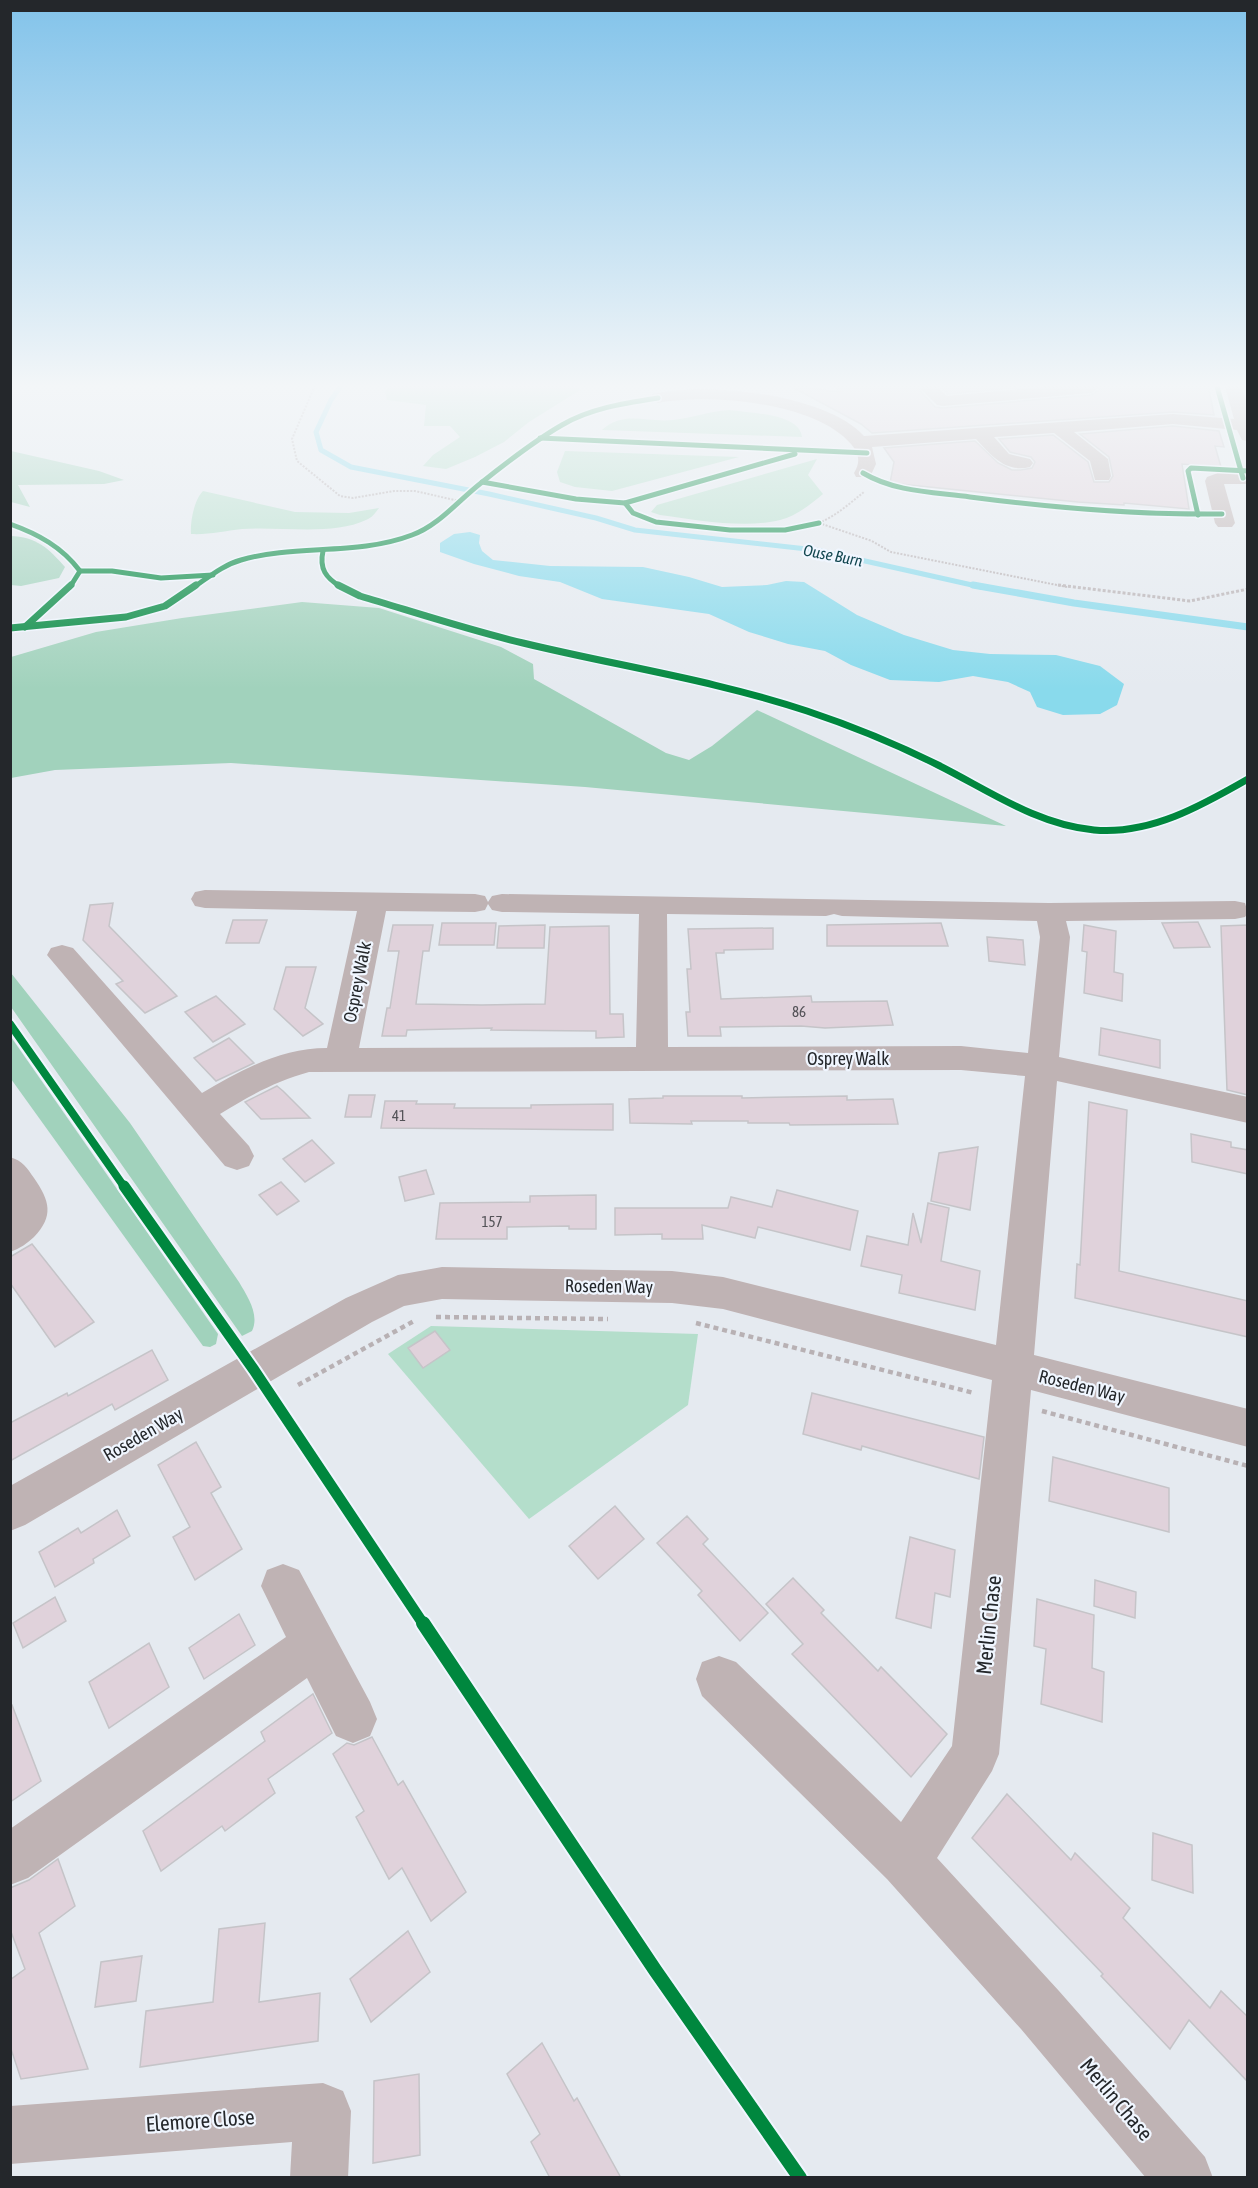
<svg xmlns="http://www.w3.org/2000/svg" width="1258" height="2188" font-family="'Asap Condensed',sans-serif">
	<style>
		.green { fill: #b4decb }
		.forest { fill: #a1d2bc }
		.water { fill: #89daec }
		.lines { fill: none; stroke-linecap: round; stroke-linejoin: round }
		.stream-far1 { stroke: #89daec; stroke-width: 5 }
		.stream { stroke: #89daec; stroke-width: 7 }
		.building { fill: #e0d2db; stroke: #c5c4c8; stroke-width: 1.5 }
		.path-far2 { stroke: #b8b1b4; stroke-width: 2; stroke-dasharray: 2 1.5; stroke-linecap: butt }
		.path-far1 { stroke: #b8b1b4; stroke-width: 3; stroke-dasharray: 3 2; stroke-linecap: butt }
		.path { stroke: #b8b1b4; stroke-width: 4.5; stroke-dasharray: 5 4; stroke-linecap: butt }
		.minor { fill: #bfb3b4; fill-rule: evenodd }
		.cycleway-far4-casing { stroke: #f0f6ff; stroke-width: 8 }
		.cycleway-far3-casing { stroke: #f0f6ff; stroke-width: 10 }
		.cycleway-far2-casing { stroke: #f0f6ff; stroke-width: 12 }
		.cycleway-far1-casing { stroke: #f0f6ff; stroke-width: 15 }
		.cycleway-casing { stroke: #f0f6ff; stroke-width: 18 }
		.cycleway-far4 { stroke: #00873e; stroke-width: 5 }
		.cycleway-far3 { stroke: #00873e; stroke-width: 7 }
		.cycleway-far2 { stroke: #00873e; stroke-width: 8 }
		.cycleway-far1 { stroke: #00873e; stroke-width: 11 }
		.cycleway { stroke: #00873e; stroke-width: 14 }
		.labels { text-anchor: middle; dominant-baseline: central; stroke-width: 4.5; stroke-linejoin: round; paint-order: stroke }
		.number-label { font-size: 15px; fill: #535257 }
		.far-water-label { font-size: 16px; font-style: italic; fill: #134750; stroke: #f0f6ff }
		.street-label { font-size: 18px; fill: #24272b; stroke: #f0f6ff }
		.near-street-label { font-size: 21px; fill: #24272b; stroke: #f0f6ff }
	</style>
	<rect width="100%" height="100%" fill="#e5eaf0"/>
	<g class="green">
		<path d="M394,383H571L580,390L529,422L504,442L475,457L446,469L423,466L433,455L460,437L450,426H424L426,405L387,400L385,391Z"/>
		<path d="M729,410C748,413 800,413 802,437L602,430C624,410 647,423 673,420C692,418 710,411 729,410Z"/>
		<path d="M565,451L739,457L612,491L575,487L560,482L557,472Z"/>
		<path d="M817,459L808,475L823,494C810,505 796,516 780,520C745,529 696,520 660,515L651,512L657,505Z"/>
		<path d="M203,491L295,512L349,513L379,508C376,512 372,518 366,520C333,536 278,526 242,529C224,531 208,535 191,534C190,522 194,500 203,491Z"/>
		<path d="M431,1326L698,1334L688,1405L529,1519L388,1354Z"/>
	</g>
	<g class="forest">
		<path d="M11,451L99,471L124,480L104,484L18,485L30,507L11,502Z"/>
		<path d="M10,536C37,537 48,548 65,567L59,578L21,586L11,585Z"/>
		<path d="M302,602L379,608L501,647L533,664L534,679L666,753L689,760L712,746L757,710L1006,826L585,787L231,763L55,770L11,778V657L96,632L182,618Z"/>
		<path d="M11,973L130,1123L239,1282C247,1296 260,1314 252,1331L242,1336L11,1007Z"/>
		<path d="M11,1037L218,1334L216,1344L210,1347L203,1346L11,1079Z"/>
	</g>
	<path class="water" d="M470,532L480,535L479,543L482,551L493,560L550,566L643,567L689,577L722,587L767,585L786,581L804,582L857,615L904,635L953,650L990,654L1056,655L1100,666L1124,684L1117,705L1100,714L1063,715L1037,707L1030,692L1008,682L973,676L939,682L890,680L851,665L825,651L788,644L749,632L709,614L602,599L560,582L519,576L474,564L440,552V543L454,534Z"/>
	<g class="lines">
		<path class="stream-far1" d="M343,383L331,400L316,432L321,450L351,467L489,494L596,518L635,530L816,550L981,587"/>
		<path class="stream" d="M973,585L1074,603L1248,627"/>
	</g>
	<g class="building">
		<path d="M833,383H913L935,407L943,408L1091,395L1101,389L1100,383L1208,385L1214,415L1173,412L872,433L861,424L794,388V386L840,392Z"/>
		<path d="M936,383H1060L948,394Z"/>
		<path d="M1173,426L1219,431L1224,447L1215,446L1221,467L1182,464L1189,509L1124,503V505L1078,502L890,483L894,462L884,448L975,441L998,463L1012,470H1021L1032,468L1035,462L1031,457L1010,452L999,439L1053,435L1088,462L1094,482H1109L1113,476L1109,457L1080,434Z"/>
		<path d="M113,903L109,926L177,996L145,1013L116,984L123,981L83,940L90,905Z"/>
		<path d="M233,920H267L259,943H226Z"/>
		<path d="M1198,922L1210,947L1174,948L1162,923Z"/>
		<path d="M442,923H496L494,945H439Z"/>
		<path d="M941,923L948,946H827V925Z"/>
		<path d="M393,925H433L429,951H423L416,1004L482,1005L545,1004L550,927L609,926L610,1014H623L624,1037L596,1038V1031L491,1030L492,1028L407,1030L406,1036H382L387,1008H390L399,951H388Z"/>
		<path d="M545,925L544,948H497L499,926Z"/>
		<path d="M1084,925L1116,931L1114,972L1123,974L1122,1001L1084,993L1087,952L1082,951Z"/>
		<path d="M1248,925V1095L1227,1090L1221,926Z"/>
		<path d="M773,928V949L724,950V953H716L721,999L811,996L812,1002L887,1001L893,1025L825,1028L801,1026L720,1027L721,1036H688L686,1012H690L687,969H691L688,929Z"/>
		<path d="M987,937L1023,940L1025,965L989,961Z"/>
		<path d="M286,967H316L305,1008L323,1024L303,1036L274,1009Z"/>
		<path d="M216,996L245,1024L213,1042L185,1012Z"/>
		<path d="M1101,1028L1160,1040V1068L1099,1055Z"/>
		<path d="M229,1038L254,1063L216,1081L194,1058Z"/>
		<path d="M277,1086L283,1091L310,1118L261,1119L245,1102Z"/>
		<path d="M349,1095H375L371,1117H345Z"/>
		<path d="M663,1096H742V1098L847,1096V1100L893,1099L898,1124L790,1125L789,1123H748V1121H691L692,1124L630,1123L629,1099L663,1098Z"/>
		<path d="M385,1101H417L416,1104H455L454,1108H531V1105L613,1104V1130L381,1128Z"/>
		<path d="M1089,1102L1127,1110L1119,1271L1248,1301V1337L1075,1298L1077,1264L1080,1265Z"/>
		<path d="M1191,1134L1231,1142V1147L1248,1150V1174L1192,1162Z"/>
		<path d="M312,1140L334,1163L305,1182L283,1159Z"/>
		<path d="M978,1147L970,1210L931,1201L939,1153Z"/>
		<path d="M426,1170L434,1194L405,1201L399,1177Z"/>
		<path d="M281,1182L299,1201L277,1215L259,1195Z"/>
		<path d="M777,1190L858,1211L850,1250L758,1227L755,1238L702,1225L703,1239H662V1234L615,1235V1208H728L731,1197L772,1207Z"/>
		<path d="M596,1195V1229H569V1226L507,1227V1239H436L440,1203L530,1202V1196Z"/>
		<path d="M928,1203L949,1208L941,1261L980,1271L975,1310L899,1293L902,1275L861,1266L867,1236L908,1245L913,1213L921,1243Z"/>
		<path d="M32,1244L94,1322L55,1347L10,1283V1257Z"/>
		<path d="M435,1331L450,1350L423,1368L408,1348Z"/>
		<path d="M152,1350L168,1380L115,1410L112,1404L10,1461V1423L67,1393L68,1396Z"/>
		<path d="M812,1393L984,1437L979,1479L862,1446L861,1450L803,1434Z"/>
		<path d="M196,1442L221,1487L211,1493L242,1549L195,1580L173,1537L190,1527L158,1465Z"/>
		<path d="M1053,1457L1169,1488V1532L1049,1501Z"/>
		<path d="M615,1506L644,1539L598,1579L569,1546Z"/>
		<path d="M117,1510L130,1536L93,1559L94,1563L55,1587L39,1552L78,1528L81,1533Z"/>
		<path d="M687,1516L708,1539L703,1544L768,1613L740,1641L698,1595L702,1591L657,1543Z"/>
		<path d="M910,1537L955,1550L950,1597L935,1593L931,1628L896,1618Z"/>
		<path d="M793,1578L824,1610L821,1613L878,1671L881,1667L947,1734L911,1777L792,1654L803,1644L766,1604Z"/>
		<path d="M1095,1580L1136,1592L1135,1618L1094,1606Z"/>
		<path d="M55,1597L66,1621L23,1648L13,1623Z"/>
		<path d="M1037,1599L1094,1615L1092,1668L1104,1672L1102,1722L1041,1704L1046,1649L1034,1646Z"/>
		<path d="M239,1614L255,1645L204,1679L189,1648Z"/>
		<path d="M149,1643L169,1687L109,1728L89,1682Z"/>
		<path d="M313,1694L332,1733L268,1779L275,1793L225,1831L222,1826L161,1871L143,1831L265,1741L261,1732Z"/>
		<path d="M12,1705L41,1781L10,1802V1706Z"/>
		<path d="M372,1737L398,1785L403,1781L466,1892L431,1921L402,1868L389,1879L356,1817L364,1811L333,1754L347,1743L354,1745Z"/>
		<path d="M1007,1794L1071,1860L1075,1853L1130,1908L1123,1918L1210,2008L1221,1991L1248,2017V2082L1189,2020L1170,2049L1101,1976L1103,1974L972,1838Z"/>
		<path d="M1153,1833L1192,1845L1193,1893L1152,1880Z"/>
		<path d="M58,1859L75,1906L39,1933L88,2069L21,2079L10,2046V1980L25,1969L10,1929V1888L29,1880Z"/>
		<path d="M265,1923L259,2002L320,1993L318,2041L140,2067L146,2011L213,2002L219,1929Z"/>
		<path d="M408,1931L430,1972L371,2022L350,1979Z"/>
		<path d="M142,1956L136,2001L95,2007L101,1962Z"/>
		<path d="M542,2043L574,2101L577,2098L621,2178H550L531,2142L540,2134L507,2074Z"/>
		<path d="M419,2074L420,2155L373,2163L374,2081Z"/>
	</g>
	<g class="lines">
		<g class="path-far2">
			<path d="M316,383L292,439L297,461L340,496L353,498L394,491H415L459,501"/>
			<path d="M482,482L576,499L625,503C628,506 630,511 634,514C661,534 785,534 818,523C835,517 850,503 864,492"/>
			<path d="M625,503L806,450"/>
			<path d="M819,523L872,541L891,552L1067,587"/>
		</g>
		<path class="path-far1" d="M1058,585L1190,601L1248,589"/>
		<g class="path">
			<path d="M436,1317L608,1319"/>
			<path d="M696,1323L974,1393"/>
			<path d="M298,1385L414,1321"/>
			<path d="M1042,1411L1248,1466"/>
		</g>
		<g class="minor">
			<path d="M915,383H933L947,396L1082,383H1098L1099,388L1091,393L943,406L937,405Z"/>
			<path d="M1224,383H1240L1248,406V441L1242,440L1237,430L1173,424L1074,432L1108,459L1111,476L1109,480H1095L1090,461L1054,433L994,437L1009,454L1030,459L1033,463L1030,467C1005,473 991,455 976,439L872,447L876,464L870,477H856L854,473C861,462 859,453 851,444C815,402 709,393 658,403L650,398L652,394C705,381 826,394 864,436L1173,414L1234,419Z"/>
			<path d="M1226,470L1248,472V484H1224L1235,523L1232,527H1218L1215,523L1205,481L1207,477Z"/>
			<path d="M205,890L475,894L485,896L488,902L492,896L502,894L1049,903L1235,901L1245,903L1248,913L1245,917L1235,919L1066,921L1070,937L1059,1057L1248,1097V1123L1057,1081L1034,1355L1248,1409V1447L1031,1390L999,1754L992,1771L937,1858L1059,1991L1205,2157L1213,2178H1146L1021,2029L887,1879L702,1696L696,1679L702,1662L719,1656L736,1662L901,1822L952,1746L992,1380L723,1309L672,1303L442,1299L404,1306L372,1322L25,1525L10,1531V1486L346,1298L398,1275L442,1267L672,1271L723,1277L996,1345L1025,1076L961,1070L309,1072C276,1081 249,1096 220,1114L249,1146L254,1156L249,1166L237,1170L225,1166L47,955L51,948L62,945L73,948L202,1093C241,1070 281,1048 327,1048L357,911L205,908L195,906L191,899L195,892ZM488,904L492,910L502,912L639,914L636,1047L359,1048L386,911L475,912L485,910ZM667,914L826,916L834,914L842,916L1037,921L1040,937L1028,1053L961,1046L668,1047Z"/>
			<path d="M10,1157C23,1161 27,1168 34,1178C50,1201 54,1216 34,1237C26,1244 21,1248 10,1252Z"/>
			<path d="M283,1564L299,1570L370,1702L377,1719L370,1736L353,1743L336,1736L307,1678L28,1878L10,1885V1829L286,1637L261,1586L267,1570Z"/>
			<path d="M323,2083L343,2091L351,2111L348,2178H290L292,2142L10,2164V2106Z"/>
		</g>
		<g class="cycleway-far4-casing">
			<g id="cycleway-far4">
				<path d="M1216,383L1243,478"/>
				<path d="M540,438L867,453"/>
				<path d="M863,473C895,492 933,492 970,497C1054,508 1137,515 1222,514"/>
				<path d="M482,482L576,499L625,503L633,513L656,522L730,530H785L819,523"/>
				<path d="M625,503L795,454"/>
				<path d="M1198,515L1188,471L1191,468L1248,471"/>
				<path d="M10,524C38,534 62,547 80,571L70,587"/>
				<path d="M323,551C319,569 326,578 341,587"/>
				<path d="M80,571H112L161,578L213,575"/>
				<path d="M194,587C209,577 223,565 241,560C295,544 357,556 412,535C438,526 459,500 481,483C506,463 534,441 562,425C591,408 626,403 658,398"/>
			</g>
		</g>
		<g class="cycleway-far3-casing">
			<g id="cycleway-far3">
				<path d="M338,585L360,596C414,612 468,630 523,643C618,666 714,680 807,711C852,726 896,744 938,765C988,790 1037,825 1094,830C1150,835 1201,806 1248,779"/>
				<path d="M25,627L71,585"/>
				<path d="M10,628L126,617L165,606L196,585"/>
			</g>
		</g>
		<g class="cycleway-far2-casing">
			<path id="cycleway-far2" d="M10,1024L125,1188"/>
		</g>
		<g class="cycleway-far1-casing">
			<path id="cycleway-far1" d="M124,1186L254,1370L424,1625"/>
		</g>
		<g class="cycleway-casing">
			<path id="cycleway" d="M423,1623L655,1970L800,2178"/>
		</g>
		<use href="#cycleway-far4" class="cycleway-far4"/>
		<use href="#cycleway-far3" class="cycleway-far3"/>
		<use href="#cycleway-far2" class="cycleway-far2"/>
		<use href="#cycleway-far1" class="cycleway-far1"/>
		<use href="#cycleway" class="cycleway"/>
	</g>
	<linearGradient id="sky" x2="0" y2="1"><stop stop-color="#82c3ea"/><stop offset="0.56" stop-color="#f3f6f8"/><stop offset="1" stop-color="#f3f6f8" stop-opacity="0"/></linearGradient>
	<rect width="1258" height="689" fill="url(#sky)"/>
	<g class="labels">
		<g class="number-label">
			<text x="799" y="1011">86</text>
			<text x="399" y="1115">41</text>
			<text x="492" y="1221">157</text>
		</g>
		<g class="far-water-label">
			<text transform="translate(833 555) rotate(11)">Ouse Burn</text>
		</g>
		<g class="street-label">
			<text transform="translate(357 982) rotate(-79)">Osprey Walk</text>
			<text x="848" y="1058">Osprey Walk</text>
			<text transform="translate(609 1286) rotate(1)">Roseden Way</text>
			<text transform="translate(1082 1386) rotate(14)">Roseden Way</text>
			<text transform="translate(143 1434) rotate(-30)">Roseden Way</text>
		</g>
		<g class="near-street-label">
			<text transform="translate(988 1625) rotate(-84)">Merlin Chase</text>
			<text transform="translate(1117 2099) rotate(50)">Merlin Chase</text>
			<text transform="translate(200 2120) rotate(-4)">Elemore Close</text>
		</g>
	</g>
	<rect width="1258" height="2188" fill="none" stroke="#24272b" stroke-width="24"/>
</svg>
